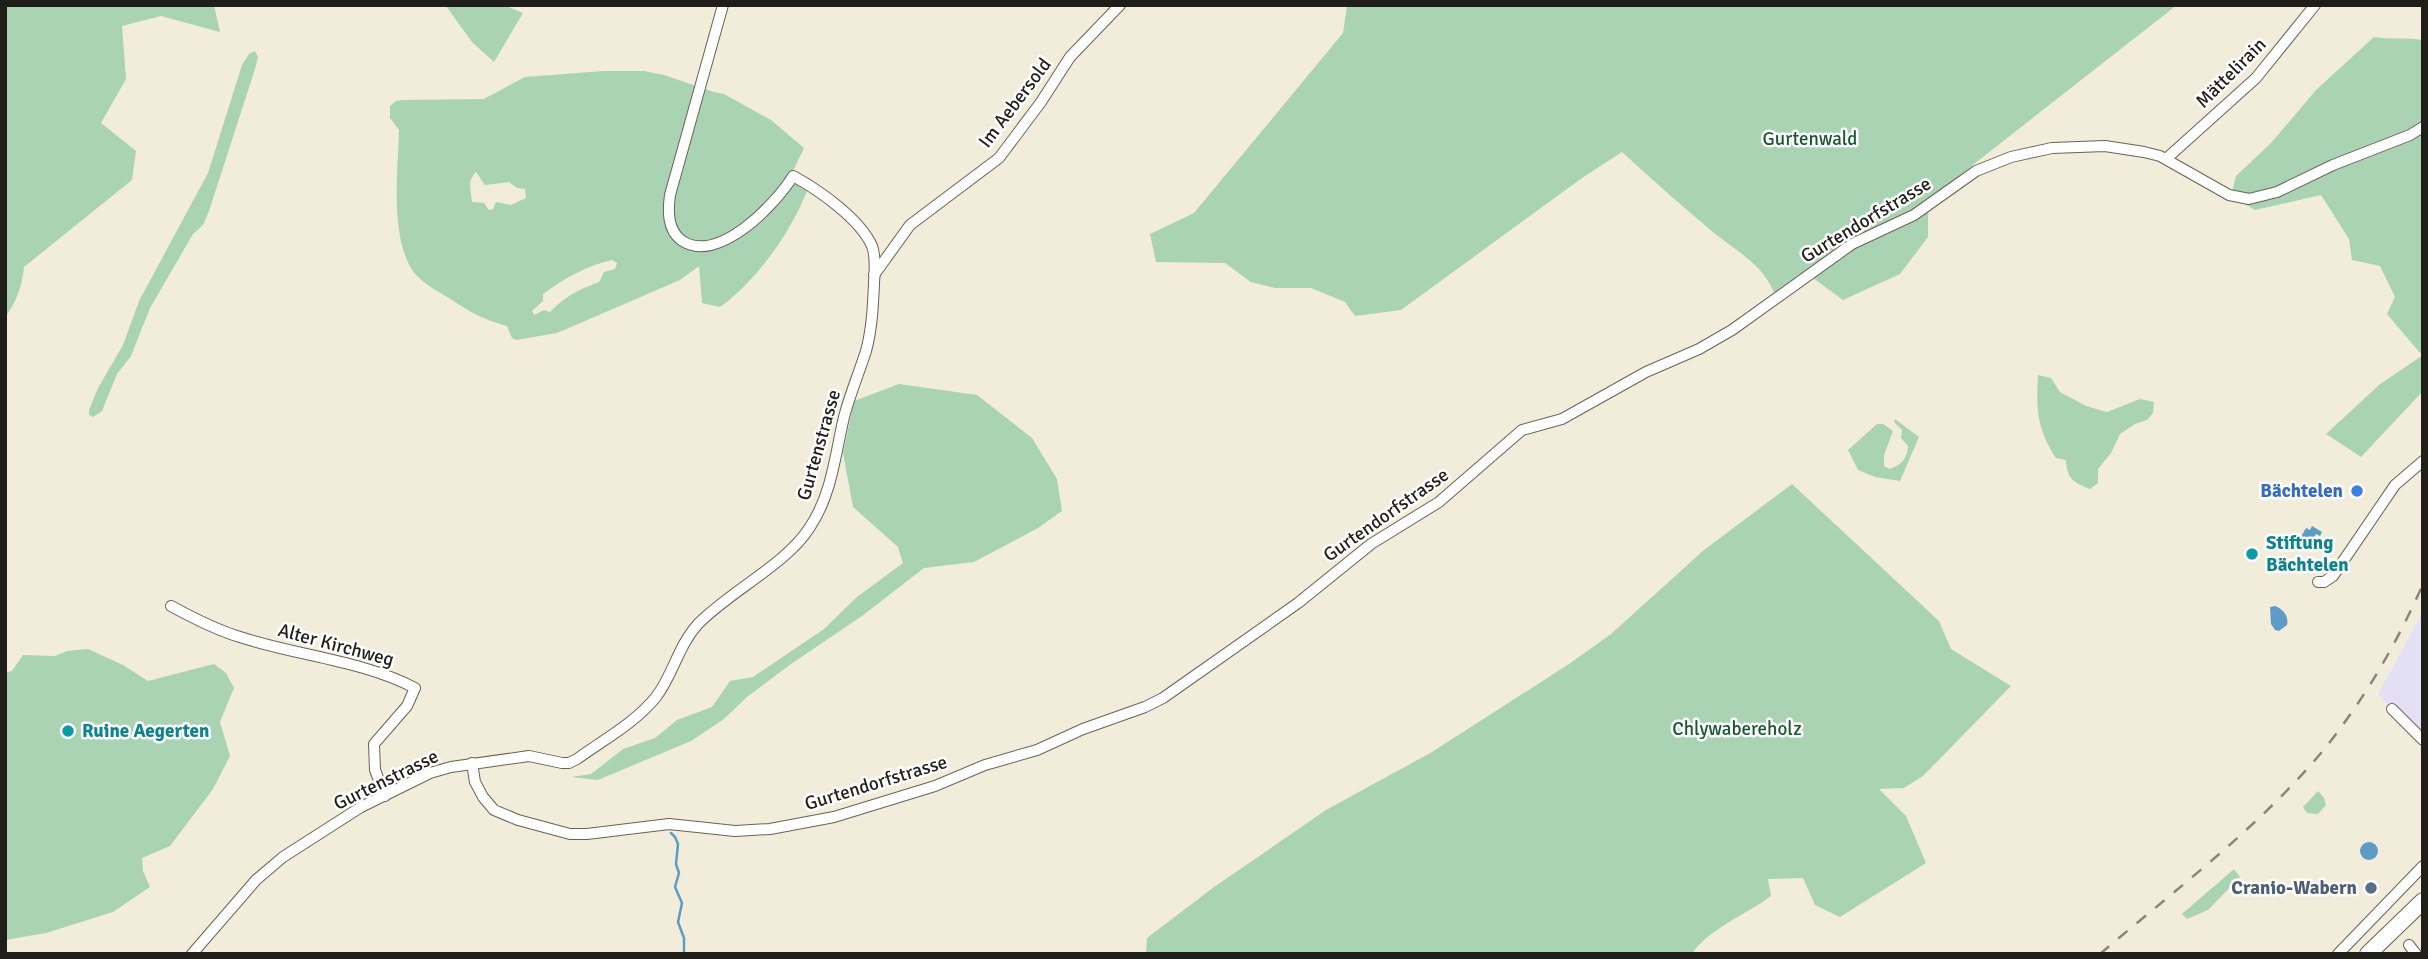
<svg xmlns="http://www.w3.org/2000/svg" width="2428" height="959" font-family="Signika,sans-serif">
	<style>
		.commercial { fill: #e3e0f6 }
		.green { fill: #aad3b3; fill-rule: evenodd }
		.water { fill: #5e9bc5 }
		.lines { fill: none; stroke-linecap: round; stroke-linejoin: round }
		.stream { stroke: #5e9bc5; stroke-width: 2.5 }
		.street-casing { stroke: #686353; stroke-width: 12 }
		.secondary-casing { stroke: #686353; stroke-width: 18 }
		.street { stroke: #fff; stroke-width: 10 }
		.secondary { stroke: #fff; stroke-width: 16 }
		.rail { stroke: #898579; stroke-width: 2.5; stroke-dasharray: 12 12; stroke-linecap: butt }
		.shop-dot { fill: #3f7fe0; stroke: #fff; stroke-width: 2.5 }
		.culture-dot { fill: #0f9aa8; stroke: #fff; stroke-width: 2.5 }
		.service-dot { fill: #5c6f8a; stroke: #fff; stroke-width: 2.5 }
		.labels { text-anchor: middle; dominant-baseline: central; stroke-width: 5; stroke-linejoin: round; paint-order: stroke }
		.street-label { font-size: 19px; fill: #201e18; stroke: #fff }
		.park-label { font-size: 19px; fill: #16572e; stroke: #fff }
		.shop-label { font-size: 19px; font-weight: bold; fill: #366cbe; stroke: #fff; text-anchor: end }
		.culture-label { font-size: 19px; font-weight: bold; fill: #0d838f; stroke: #fff; text-anchor: start }
		.service-label { font-size: 19px; font-weight: bold; fill: #4e5e75; stroke: #fff; text-anchor: end }
	</style>
	<rect width="100%" height="100%" fill="#f2eddb"/>
	<path class="commercial" d="M2423,612V740L2378,694Z"/>
	<g class="green">
		<path d="M5,5H214L220,32L161,16L122,26L126,79L101,123L136,151L132,180L24,267C22,287 16,302 5,318Z"/>
		<path d="M504,5L523,13L494,62L472,42L446,6Z"/>
		<path d="M1347,5H2177L1928,200V237L1900,274L1843,300L1806,273L1775,295C1763,263 1734,250 1708,228C1679,203 1650,178 1622,152L1582,178L1401,310L1355,316L1345,302L1311,288H1275L1251,282L1225,263L1156,262L1150,234L1194,213L1343,33Z"/>
		<path d="M2374,37C2390,40 2406,37 2423,40V351L2420,353L2387,314L2395,297L2380,266L2352,260L2349,239L2321,195L2255,210L2231,196L2236,176L2272,142L2316,90Z"/>
		<path d="M255,51L258,57L255,69L209,211L203,225L193,234L150,308L131,356L117,374L102,411L93,417L89,415V410L98,388L123,345L139,301L208,173L242,65L249,54Z"/>
		<path d="M603,71H644L664,75L714,92L724,94L771,120L804,148L791,175L809,186C793,229 758,280 720,307L702,303L699,266L680,280L557,333L516,340L512,338L507,326C482,319 470,312 449,298C436,290 419,282 411,268C390,232 398,170 399,130L390,118V106L396,101L403,100L484,99L525,77ZM476,172L485,185L509,182L517,188L525,189L526,198L511,205L496,202L493,209L489,210L484,203L472,202C471,191 467,180 476,172ZM612,260L617,263L615,269L604,272L599,282C580,289 564,297 550,312L544,310L534,315L532,311L543,301V294C565,278 586,266 612,260Z"/>
		<path d="M2423,355V391L2361,457L2326,434L2379,385Z"/>
		<path d="M2038,375L2051,378L2060,392L2086,406L2107,412L2140,399L2154,402L2153,413L2147,420L2135,424L2120,434L2111,453L2098,469V483L2090,489C2073,482 2067,479 2066,460L2056,458C2037,429 2036,409 2038,375Z"/>
		<path d="M899,384L977,395L1032,438L1057,479L1062,511L1038,528L974,562L924,568L862,616L791,664L747,697L724,719L691,741L598,780L571,777L591,774L623,749L655,738L677,720L712,707L730,681L753,677L824,629L857,597L903,563L898,547L853,507L843,453L854,401Z"/>
		<path d="M1895,419L1919,437L1900,481L1875,477L1858,470L1848,450L1877,424H1883L1893,431L1884,455V466L1890,469C1902,464 1907,459 1908,446L1901,438L1902,430L1894,422Z"/>
		<path d="M1792,484L1939,621L1951,649L2011,686L1923,776L1904,788L1879,789L1906,816L1926,863L1840,917L1815,905L1803,878L1768,879L1771,896C1747,914 1707,930 1692,954H1146L1147,938L1214,887L1326,810L1432,752L1569,664L1611,634L1704,550Z"/>
		<path d="M88,649L123,665L148,681L214,664L226,673L234,688L220,722L230,756L213,789L170,846L142,858L143,871L150,887L113,912L46,933L5,940V673L12,671L23,655L55,656L67,651Z"/>
		<path d="M2318,791L2324,798L2326,805L2318,814L2307,813L2303,807Z"/>
		<path d="M2234,869L2240,877L2208,910L2187,919L2182,914Z"/>
	</g>
	<g class="water">
		<path d="M2312,526L2322,532L2320,536L2316,534L2309,546L2299,540L2306,528L2310,530Z"/>
		<path d="M2275,606C2283,609 2289,616 2287,625L2279,631L2275,630L2271,624L2270,607Z"/>
		<circle cx="2369" cy="851" r="9"/>
	</g>
	<g class="lines">
		<path class="stream" d="M671,833L675,837L678,844L676,864L679,873L675,887L682,903L678,922L684,938V954"/>
		<g class="street-casing">
			<g id="street">
				<path d="M2166,159L2256,78L2315,5"/>
				<path d="M874,275L910,225L999,158L1041,102L1070,57L1120,5"/>
				<path d="M2318,582H2324L2333,576L2395,485L2423,461"/>
				<path d="M171,606C193,618 216,630 240,637C298,656 361,660 415,688L407,706L374,744L375,770L385,796"/>
				<path d="M2392,709L2423,740"/>
				<path d="M472,763L475,782L483,797L494,810L518,820L570,834H587L669,824L735,831L770,829L834,817L935,786L985,765L1037,750L1083,729L1145,707L1163,698L1298,603L1371,544L1439,502L1522,430L1562,419L1646,372L1699,349L1732,330L1852,244L1914,215L1976,171L2011,157L2052,148L2105,146L2144,152L2160,156L2229,195L2249,199L2277,192L2333,165L2410,135L2423,127"/>
				<path d="M2409,945L2416,954"/>
				<path d="M192,954L256,880L283,857L361,807L430,773L451,767L529,756L562,763H569L577,759C603,740 635,723 656,697C673,675 678,646 698,624C730,591 787,564 810,527C832,494 835,455 844,417C850,394 859,373 866,351C872,329 873,306 874,283C875,271 876,257 872,246C860,219 819,190 793,176C776,204 717,266 681,240C667,229 668,210 670,195L723,5"/>
				<path d="M2338,954L2423,866"/>
			</g>
		</g>
		<g class="secondary-casing">
			<path id="secondary" d="M2368,954L2423,901"/>
		</g>
		<use href="#street" class="street"/>
		<use href="#secondary" class="secondary"/>
		<path class="rail" d="M2100,954C2175,890 2257,829 2321,753C2363,702 2396,645 2423,584"/>
	</g>
	<circle class="shop-dot" cx="2357" cy="491" r="7"/>
	<g class="culture-dot">
		<circle cx="2252" cy="554" r="7"/>
		<circle cx="68" cy="731" r="7"/>
	</g>
	<circle class="service-dot" cx="2371" cy="888" r="7"/>
	<g class="labels">
		<g class="street-label">
			<text transform="translate(2231 73) rotate(-45)">Mättelirain</text>
			<text transform="translate(1015 103) rotate(-53)">Im Aebersold</text>
			<text transform="translate(1866 220) rotate(-31)">Gurtendorfstrasse</text>
			<text transform="translate(819 445) rotate(-74)">Gurtenstrasse</text>
			<text transform="translate(1386 515) rotate(-35)">Gurtendorfstrasse</text>
			<text transform="translate(336 645) rotate(15)">Alter Kirchweg</text>
			<text transform="translate(386 780) rotate(-26)">Gurtenstrasse</text>
			<text transform="translate(876 783) rotate(-17)">Gurtendorfstrasse</text>
		</g>
		<g class="park-label">
			<text x="1810" y="139">Gurtenwald</text>
			<text x="1737" y="729">Chlywabereholz</text>
		</g>
		<g class="shop-label">
			<text x="2343" y="491">Bächtelen</text>
		</g>
		<g class="culture-label">
			<text x="2266" y="543">Stiftung<tspan x="2266" dy="22">Bächtelen</tspan></text>
			<text x="82" y="731">Ruine Aegerten</text>
		</g>
		<g class="service-label">
			<text x="2357" y="888">Cranio-Wabern</text>
		</g>
	</g>
	<rect width="2428" height="959" fill="none" stroke="#201e18" stroke-width="14"/>
</svg>
